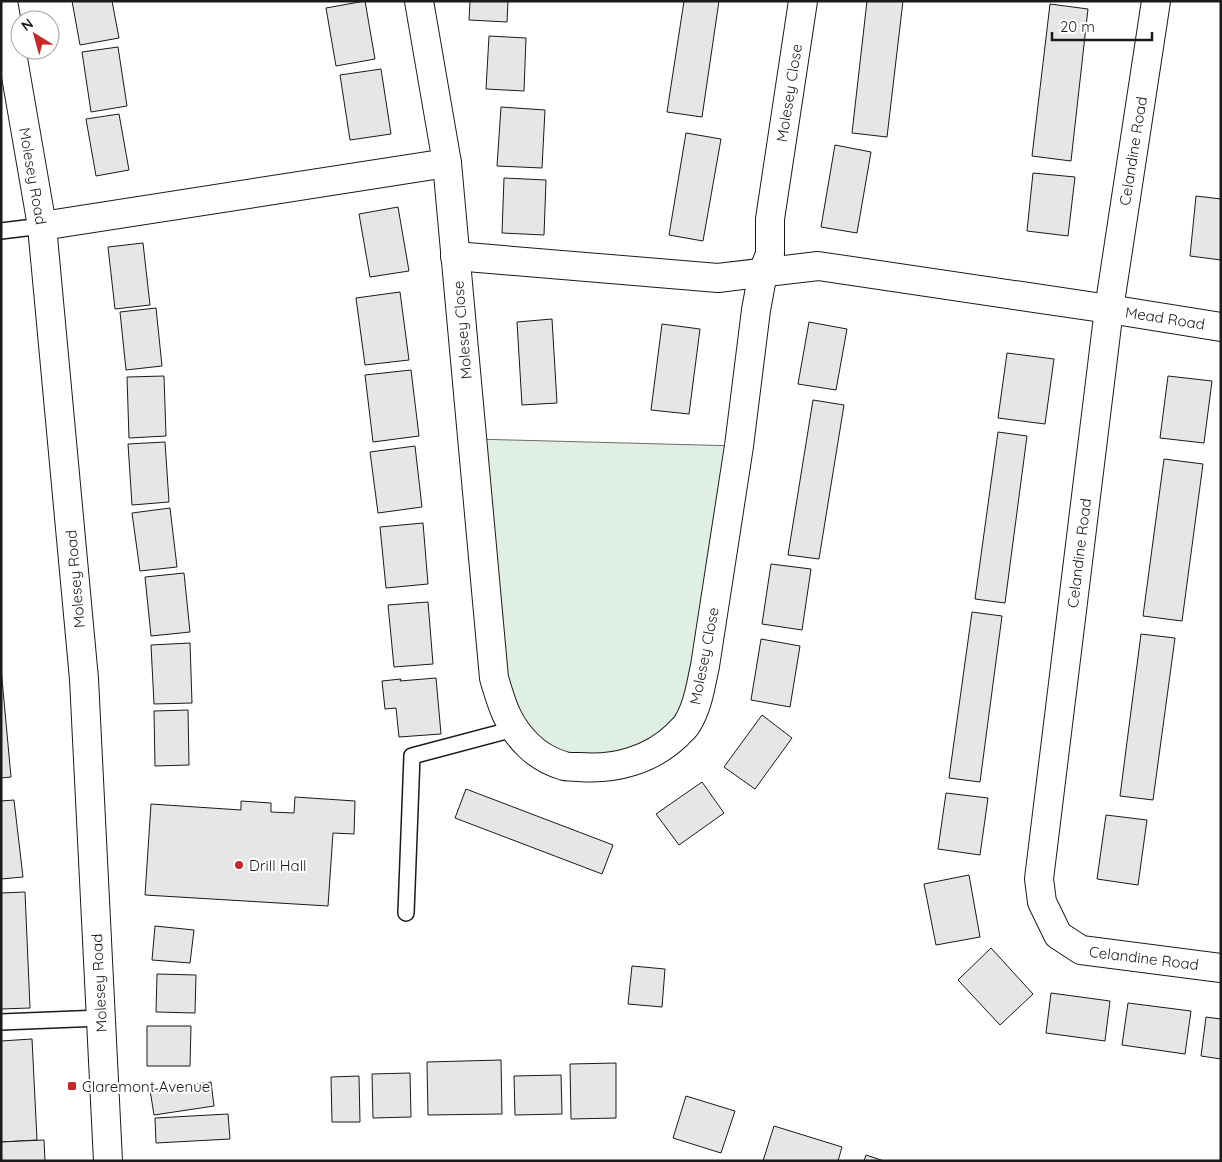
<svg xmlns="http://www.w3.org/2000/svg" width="1222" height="1162" font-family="Quicksand,sans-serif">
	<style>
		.green { fill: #e0efe3; stroke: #6a6a6a }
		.building { fill: #e6e6e6; stroke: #1a1a1a }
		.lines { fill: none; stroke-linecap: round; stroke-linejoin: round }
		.service-casing { stroke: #1a1a1a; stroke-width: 18 }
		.minor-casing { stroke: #1a1a1a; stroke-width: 30 }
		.tertiary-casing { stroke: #1a1a1a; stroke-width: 30 }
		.service { stroke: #fff; stroke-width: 15 }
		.minor { stroke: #fff; stroke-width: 28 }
		.tertiary { stroke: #fff; stroke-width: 28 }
		.poi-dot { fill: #c62828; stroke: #fff; stroke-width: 2 }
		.labels { text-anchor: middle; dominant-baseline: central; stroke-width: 4; stroke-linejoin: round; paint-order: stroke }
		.street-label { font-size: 15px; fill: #1a1a1a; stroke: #fff }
		.poi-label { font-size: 15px; fill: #1a1a1a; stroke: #fff; text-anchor: start }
	</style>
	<rect width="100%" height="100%" fill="#fff"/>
	<path class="green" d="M473,439L739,446L687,724L593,768L514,729Z"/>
	<g class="building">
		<path d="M72,1H112L119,38L80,45Z"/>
		<path d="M365,1L375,59L336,66L326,8Z"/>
		<path d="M470,1H508L507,22L469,20Z"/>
		<path d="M684,1H719L702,117L667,112Z"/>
		<path d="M867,1H903L887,137L852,133Z"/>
		<path d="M1050,4L1088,9L1071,161L1032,156Z"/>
		<path d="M489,36L526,38L524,91L486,89Z"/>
		<path d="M118,47L127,106L91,112L82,52Z"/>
		<path d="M381,69L391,134L350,140L340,75Z"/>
		<path d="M501,107L545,110L542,168L497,166Z"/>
		<path d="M119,114L129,170L96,176L86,119Z"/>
		<path d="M686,133L721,139L703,241L669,235Z"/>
		<path d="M835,145L871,152L857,233L821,227Z"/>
		<path d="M1033,173L1075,177L1068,236L1027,231Z"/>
		<path d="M504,178L546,180L544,235L502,233Z"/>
		<path d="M1196,196L1221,199V260L1190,256Z"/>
		<path d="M398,207L409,271L370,277L359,214Z"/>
		<path d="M143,243L150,305L115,309L108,247Z"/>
		<path d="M400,292L409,360L365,365L356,298Z"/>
		<path d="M156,308L162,366L126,370L120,312Z"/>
		<path d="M552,319L557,403L522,405L517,322Z"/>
		<path d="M809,322L847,329L836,390L798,384Z"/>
		<path d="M662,324L700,329L689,414L651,410Z"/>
		<path d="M1007,353L1054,359L1045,424L998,418Z"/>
		<path d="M411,370L419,436L373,442L365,375Z"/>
		<path d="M164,376L166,436L129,438L127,377Z"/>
		<path d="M1168,376L1212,381L1204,443L1160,438Z"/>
		<path d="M813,400L844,405L819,559L788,555Z"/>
		<path d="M998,432L1027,436L1005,603L975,599Z"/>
		<path d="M165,442L169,502L132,505L128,444Z"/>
		<path d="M415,446L422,507L378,513L370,452Z"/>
		<path d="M1164,459L1203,464L1182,621L1143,616Z"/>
		<path d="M170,508L177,567L140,571L132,513Z"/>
		<path d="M423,523L428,584L386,588L380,527Z"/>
		<path d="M771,564L811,569L802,630L762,624Z"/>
		<path d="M184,573L190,632L151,636L145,577Z"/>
		<path d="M428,602L433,664L394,667L388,605Z"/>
		<path d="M972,612L1002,616L980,782L949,778Z"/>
		<path d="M1141,634L1175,638L1153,800L1120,796Z"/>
		<path d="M761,639L800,646L790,707L751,700Z"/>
		<path d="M190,643L192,703L154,704L151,645Z"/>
		<path d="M1,668L11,777L1,778Z"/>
		<path d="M436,678L441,734L399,737L396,708L385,709L382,681L401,679L400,681Z"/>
		<path d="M188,710L189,765L155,766L154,711Z"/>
		<path d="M762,715L792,738L755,789L724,767Z"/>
		<path d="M702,782L724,813L679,845L656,814Z"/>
		<path d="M466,789L613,845L602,874L455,818Z"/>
		<path d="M946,793L988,798L980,855L938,849Z"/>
		<path d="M295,797L355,801L354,834L333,833L328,906L145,895L151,804L241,810V801L271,803V812L294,813Z"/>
		<path d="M14,800L23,877L1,879V801Z"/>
		<path d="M1106,815L1147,820L1138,885L1097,879Z"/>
		<path d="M969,875L980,937L936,945L924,884Z"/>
		<path d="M25,892L30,1008L1,1009V893Z"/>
		<path d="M155,926L194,930L190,963L152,960Z"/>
		<path d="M991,948L1033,994L1000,1025L958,980Z"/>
		<path d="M632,966L665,969L662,1007L628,1004Z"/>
		<path d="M157,974L196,975L195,1013L156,1012Z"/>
		<path d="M1051,993L1110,1001L1105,1041L1046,1033Z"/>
		<path d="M1128,1003L1191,1011L1185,1054L1122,1045Z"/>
		<path d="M1206,1017L1221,1019V1059L1201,1056Z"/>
		<path d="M147,1026H191L190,1066H147Z"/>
		<path d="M32,1039L37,1140L1,1142V1041Z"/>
		<path d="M501,1060L502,1114L428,1115L427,1062Z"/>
		<path d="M616,1063V1118L571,1119L570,1064Z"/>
		<path d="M410,1073L411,1117L373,1118L372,1074Z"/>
		<path d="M561,1075L562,1114L515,1115L514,1076Z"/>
		<path d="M359,1076L360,1122H332L331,1077Z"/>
		<path d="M211,1082L214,1106L154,1115L150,1090Z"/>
		<path d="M686,1096L735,1111L721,1153L673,1138Z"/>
		<path d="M228,1114L230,1139L156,1143L155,1118Z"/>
		<path d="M774,1126L842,1147L838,1161H763Z"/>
		<path d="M44,1140L45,1161H1V1142Z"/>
		<path d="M866,1155L884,1161H864Z"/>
	</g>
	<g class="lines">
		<g class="service-casing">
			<g id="service">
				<path d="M1,231L42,226"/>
				<path d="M406,913L412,756L514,729"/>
				<path d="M1,1022L101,1018"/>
			</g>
		</g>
		<g class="minor-casing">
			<g id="minor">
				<path d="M419,1L447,163L494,678C502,705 507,724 528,745C537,754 551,762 564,766C568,767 574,767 579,767C615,770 651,760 677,735C680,731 685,728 687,724C698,707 701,684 705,666L739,446L756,310L763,272L770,254V219L803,1"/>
				<path d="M1156,1L1109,309L1039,879L1042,902L1058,935L1081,950L1221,968"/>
				<path d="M42,226L447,163"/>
				<path d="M455,256L718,278L818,266L1109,309L1221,327"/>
			</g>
		</g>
		<g class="tertiary-casing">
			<path id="tertiary" d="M3,1L42,226L84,679L108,1161"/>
		</g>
		<use href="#service" class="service"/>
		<use href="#minor" class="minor"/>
		<use href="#tertiary" class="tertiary"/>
	</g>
	<g class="poi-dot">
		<circle cx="239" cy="865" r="5"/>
		<rect x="67" y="1081" width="10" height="10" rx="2.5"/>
	</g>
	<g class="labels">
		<g class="street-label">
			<text transform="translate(789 93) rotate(-81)">Molesey Close</text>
			<text transform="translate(1133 151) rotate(-81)">Celandine Road</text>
			<text transform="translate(33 176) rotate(80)">Molesey Road</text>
			<text transform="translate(1165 318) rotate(9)">Mead Road</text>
			<text transform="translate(462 330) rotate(-95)">Molesey Close</text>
			<text transform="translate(1079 553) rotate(-83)">Celandine Road</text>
			<text transform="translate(75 579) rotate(-95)">Molesey Road</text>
			<text transform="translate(704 656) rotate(-79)">Molesey Close</text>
			<text transform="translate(1144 958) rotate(7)">Celandine Road</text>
			<text transform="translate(99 983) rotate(-93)">Molesey Road</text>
		</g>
		<g class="poi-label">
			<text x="249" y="865">Drill Hall</text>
			<text x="82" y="1086">Claremont Avenue</text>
		</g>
	</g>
	<rect width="1222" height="1162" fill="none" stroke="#1a1a1a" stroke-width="5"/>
	<g transform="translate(35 35) rotate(323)"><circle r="24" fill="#ffffff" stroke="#a3a3a3"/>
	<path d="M0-4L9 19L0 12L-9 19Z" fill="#c62828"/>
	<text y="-8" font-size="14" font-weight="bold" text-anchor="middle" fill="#1a1a1a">N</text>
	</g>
	<path d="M1052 32v8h100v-8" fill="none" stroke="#1a1a1a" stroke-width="2.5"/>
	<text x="1060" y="32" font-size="15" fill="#1a1a1a" stroke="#ffffff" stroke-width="4" paint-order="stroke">20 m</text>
</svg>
